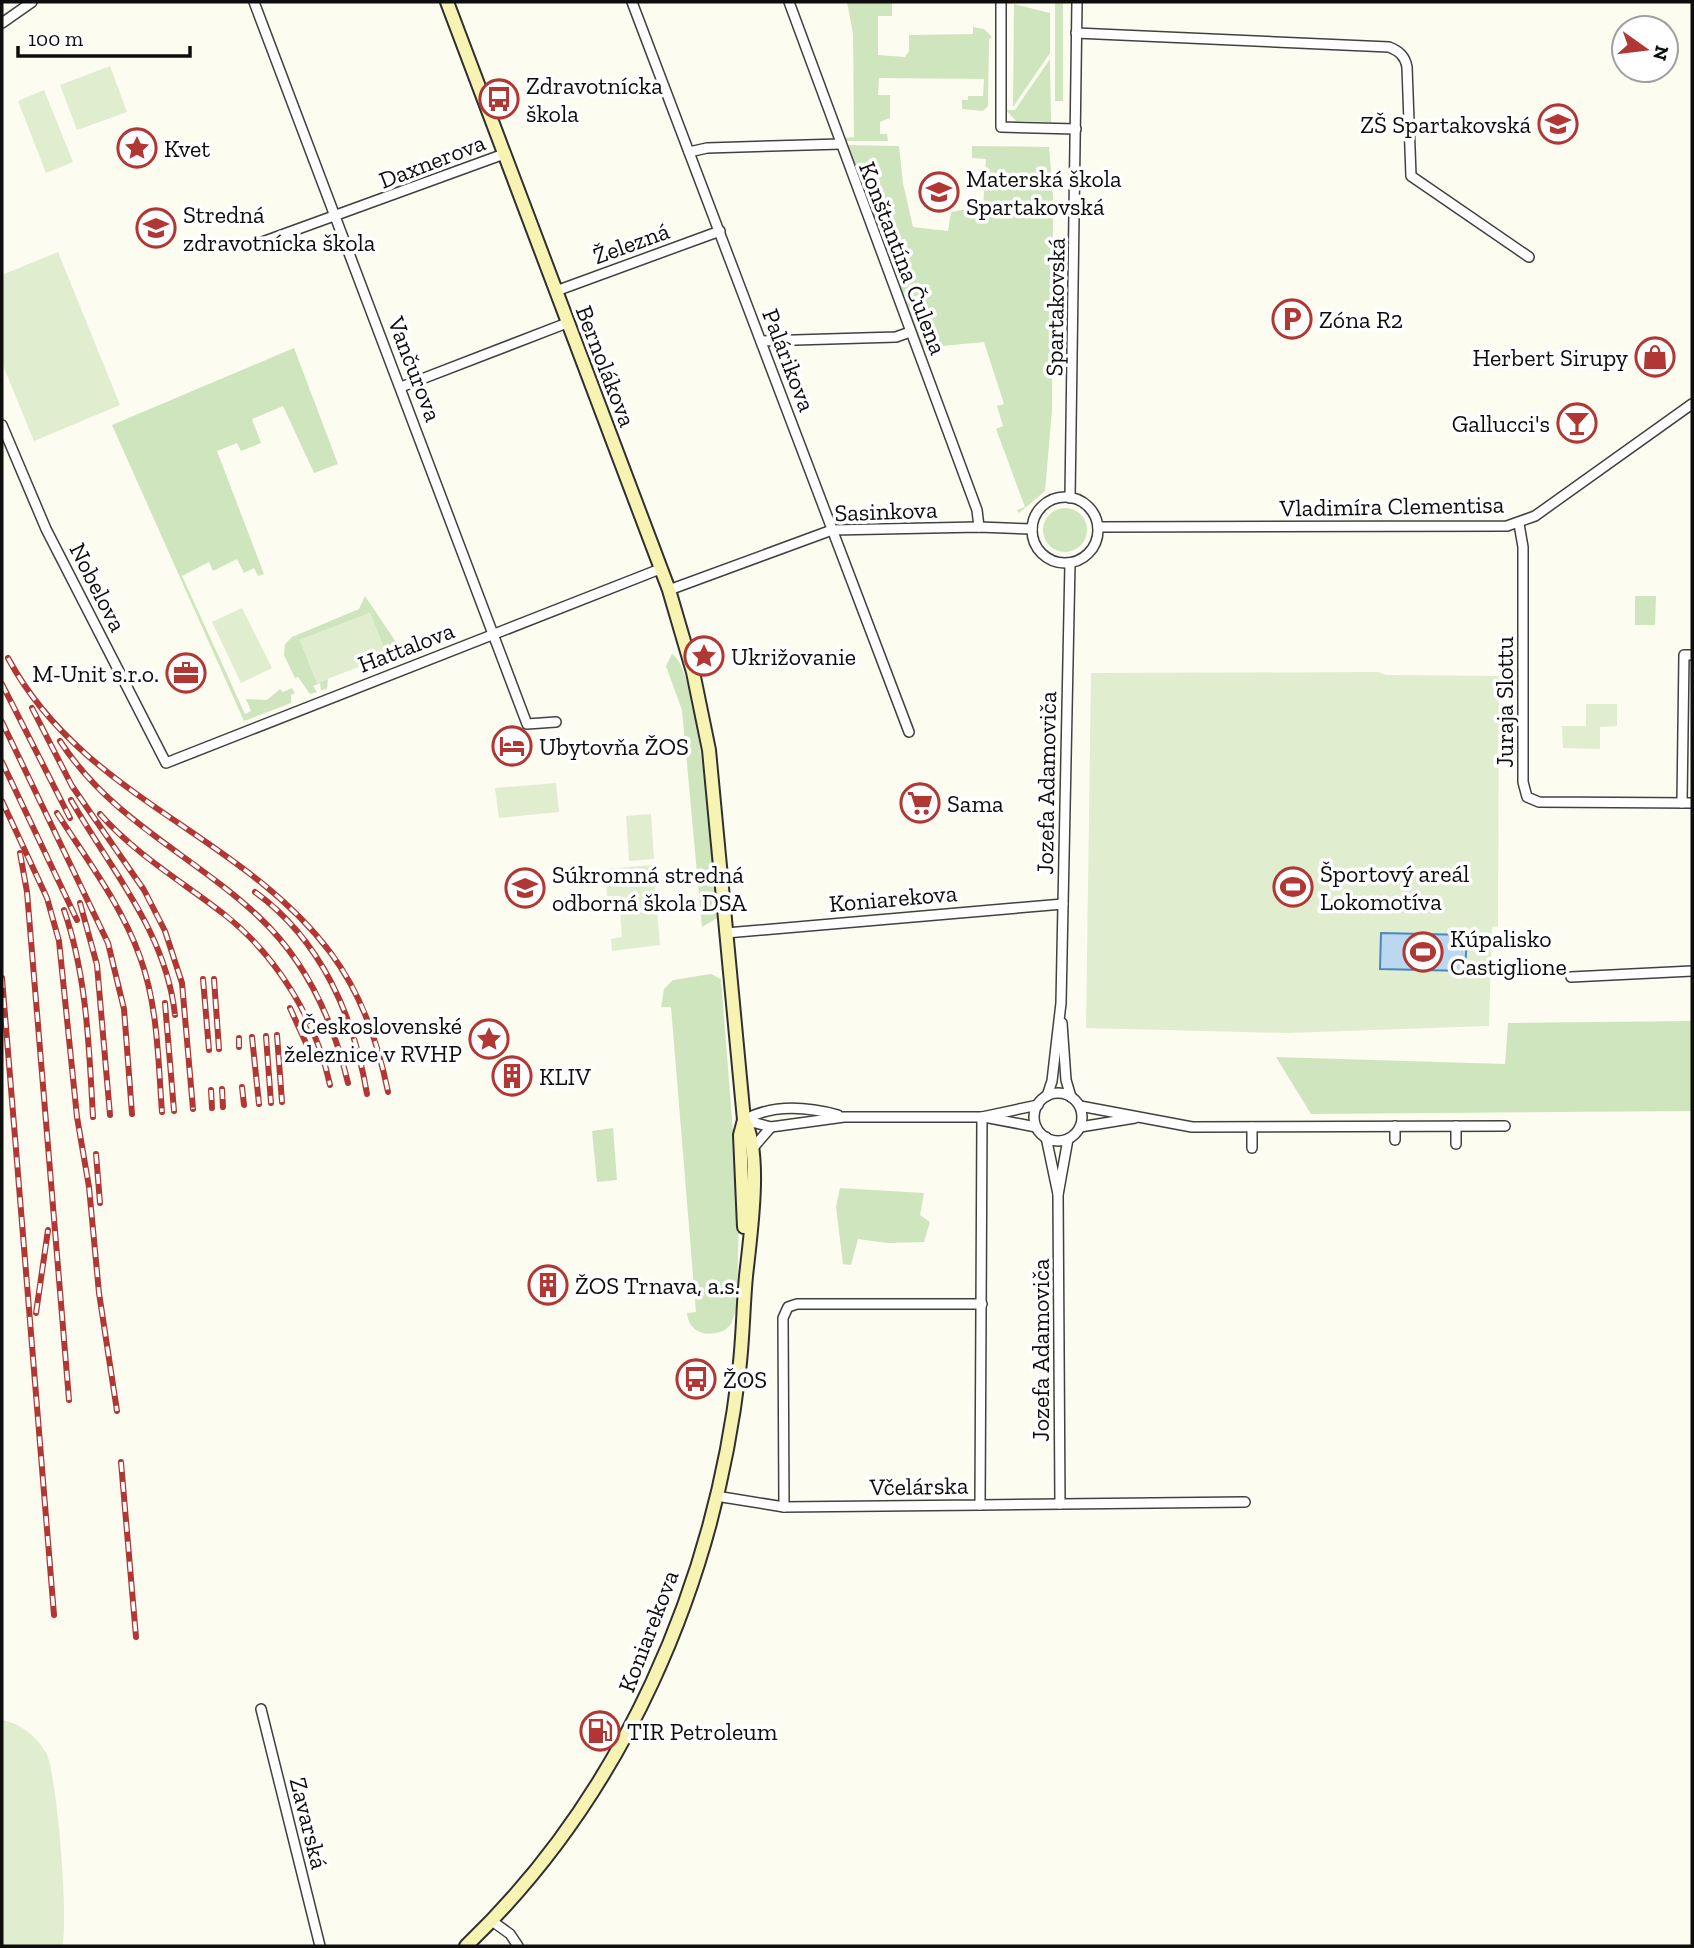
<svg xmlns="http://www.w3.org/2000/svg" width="1694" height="1948" font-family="'Zilla Slab',serif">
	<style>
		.green { fill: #cfe5be }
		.pitch { fill: #e0edcf }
		.water { fill: #bbd8f0; stroke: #4988bf; stroke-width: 2 }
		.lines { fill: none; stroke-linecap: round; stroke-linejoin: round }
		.street-casing { stroke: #414141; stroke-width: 12 }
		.secondary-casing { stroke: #303030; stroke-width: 16 }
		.street { stroke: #fff; stroke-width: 9 }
		.secondary { stroke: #f7f4b3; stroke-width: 12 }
		.rail-casing { stroke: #b03734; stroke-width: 6 }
		.rail { stroke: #fff; stroke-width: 3.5; stroke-dasharray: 10; stroke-linecap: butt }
		.labels { text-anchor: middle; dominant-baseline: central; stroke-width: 7; stroke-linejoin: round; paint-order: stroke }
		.poi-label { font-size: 24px; fill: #0e0e0e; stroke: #fff; text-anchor: start }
		.street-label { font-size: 24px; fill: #0e0e0e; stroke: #fff }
	</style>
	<rect width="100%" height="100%" fill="#fdfcf1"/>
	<g class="green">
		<path d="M847,2H892V16H878V55L905,57L909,51V35L973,34V27L984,29L992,37L989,39L988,106L983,111L962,109V100H968V96H983L984,79L879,78L878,95H890V118L880,122V134H887L888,141H845L844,138L854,137L853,34Z"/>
		<rect x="1055" y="2" width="8" height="99"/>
		<path d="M1014,4L1050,13V53L1013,107Z"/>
		<path d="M1050,59L1051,122L1016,121L1006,110H1015Z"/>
		<path d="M847,145L899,146L903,183L913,227L948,231L951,212L962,210L1053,212L1052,410L1045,491L1019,513L1017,510L1025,507L996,429L1003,426L997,406L1004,404L984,342L921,348Z"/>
		<path d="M972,146L1049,147L1054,209L983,208L986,159L972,158Z"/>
		<path d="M294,348L338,464L314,473L283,406L252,419L261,443L241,451L237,443L217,451L264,574L258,576L254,568L244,573L237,559L213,571L209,562L182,576L245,714L251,711L246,699L267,700L280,689L283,692L292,688L295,693L291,695V703L244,721L112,425Z"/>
		<circle cx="1065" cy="530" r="22"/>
		<path d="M365,596L402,651L387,656L370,613L300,640L317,683L328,679L327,689L321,690L320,683L313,686L317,692L310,694L298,677L295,678L284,655L285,644L292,637L359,609Z"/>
		<path d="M1635,596H1656L1655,625H1635Z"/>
		<path d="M672,654C701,669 713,878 717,918L702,927L682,710L666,666Z"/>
		<path d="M711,974L721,979L739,1208L737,1307L731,1324L725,1330C708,1338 689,1334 687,1313L696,1312L671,1007H661L664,989L673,980Z"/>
		<path d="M1692,1021V1111L1311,1114L1276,1057L1505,1064L1508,1023Z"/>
		<path d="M613,1128L617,1180L597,1182L592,1131Z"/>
		<path d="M840,1188L924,1193L920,1215L930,1222L924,1242L887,1243L858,1239L851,1265L843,1264L836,1207Z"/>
	</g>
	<g class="pitch">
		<path d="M110,66L127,112L77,130L60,85Z"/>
		<path d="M44,90L73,162L46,173L18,101Z"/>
		<path d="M58,252L120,405L34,441L2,363V275Z"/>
		<path d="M242,608L272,668L241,683L212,622Z"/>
		<path d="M370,613L387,656L317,683L300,640Z"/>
		<path d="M1378,672L1386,675L1499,676L1498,926L1492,927L1489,1026L1287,1033L1086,1028L1091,673Z"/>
		<path d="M1586,704H1617V726L1600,727V749L1563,748L1562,726H1586Z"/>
		<path d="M556,783L559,812L499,818L495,788Z"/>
		<path d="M651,814L654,859L629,861L626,816Z"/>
		<path d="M653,865L660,945L612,951L611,939L622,937L619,896H607L605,869Z"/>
		<path d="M2,1720C20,1723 39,1738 47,1755C57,1777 69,1923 62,1946H2Z"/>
	</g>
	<path class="water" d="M1381,933L1467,935L1465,971L1380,969Z"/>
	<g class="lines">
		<g class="street-casing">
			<g id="street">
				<path d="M254,2L527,724L556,722"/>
				<path d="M632,2L909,732"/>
				<path d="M789,2L977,510L979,527"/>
				<path d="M1001,2V127L1076,129"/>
				<path d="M2,23L32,2"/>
				<path d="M1076,33L1389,47C1399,51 1405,56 1407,67L1411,176L1529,257"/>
				<path d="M689,152L707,148L841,144"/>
				<path d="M254,245L504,154"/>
				<path d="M556,291L720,231"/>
				<path d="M761,341L896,337L910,332"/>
				<path d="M401,387L567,323"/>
				<path d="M2,425L46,529L166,763L660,569"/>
				<circle cx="1065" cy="530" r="33"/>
				<path d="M1070,498L1077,2"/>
				<path d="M1519,524L1523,547V782L1527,797L1539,802L1692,803"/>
				<path d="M1098,527L1507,526L1535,516L1692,404"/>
				<path d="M669,590L832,530L979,527L1032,529"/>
				<path d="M1682,803L1684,655H1692"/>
				<path d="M726,933L1063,904"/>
				<path d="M1571,977L1692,971"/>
				<path d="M1062,1023L1066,1080L1071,1097"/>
				<circle cx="1058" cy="1117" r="24"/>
				<path d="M1047,1096L1052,1081L1061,1003L1070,563"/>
				<path d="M1080,1106L1192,1127L1505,1126"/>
				<path d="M984,1117L1036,1127"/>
				<path d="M744,1120L771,1127L844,1117H982L1038,1105"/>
				<path d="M744,1120C772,1104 808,1107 838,1115"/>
				<path d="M1456,1126V1144"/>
				<path d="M1080,1127L1135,1118"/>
				<path d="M1046,1137L1058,1194"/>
				<path d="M1395,1140V1126"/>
				<path d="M1252,1148V1127"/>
				<path d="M752,1149L771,1127"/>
				<path d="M716,1496L784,1507L980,1505L982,1117"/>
				<path d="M1060,1504L1058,1195L1068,1139"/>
				<path d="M980,1505L1245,1502"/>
				<path d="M784,1507L783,1318L788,1307L797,1304H982"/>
				<path d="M261,1709L320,1946"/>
				<path d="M492,1921L510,1934L518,1946"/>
			</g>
		</g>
		<g class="secondary-casing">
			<g id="secondary">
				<path d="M447,2L669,590L693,672L709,750L744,1120C763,1152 750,1238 746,1276C743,1308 743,1340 739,1371C714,1586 623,1796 466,1946"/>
				<path d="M744,1227L740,1135L744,1120"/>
			</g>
		</g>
		<use href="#street" class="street"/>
		<use href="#secondary" class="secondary"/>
		<g class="rail-casing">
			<g id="rail">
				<path d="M8,658C83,798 240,833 330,952C361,993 378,1042 388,1092"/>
				<path d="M2,684L70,818"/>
				<path d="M32,708L72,786L144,890L165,931L182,983L193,1109"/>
				<path d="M2,722L108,943L124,1009L132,1114"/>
				<path d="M60,741C112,821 192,854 259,917C307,962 333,1020 348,1083"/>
				<path d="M2,762L77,920"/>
				<path d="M71,800C111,870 166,932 175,1015"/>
				<path d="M2,801L47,898L59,941L77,1117L89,1187L99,1293L117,1411"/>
				<path d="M57,813C87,860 121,904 140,957C158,1006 158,1060 162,1112"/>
				<path d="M100,814C136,855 183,882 225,915C277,956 316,1020 330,1085"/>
				<path d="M20,853L27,892L69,1400"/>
				<path d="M255,892C321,940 354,1016 367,1094"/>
				<path d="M80,903L97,965L110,1115"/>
				<path d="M64,910C87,976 89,1048 93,1117"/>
				<path d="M2,978L54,1615"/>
				<path d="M203,979L209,1050"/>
				<path d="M214,979L219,1049"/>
				<path d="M165,1003L174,1111"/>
				<path d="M290,1008L310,1052"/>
				<path d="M277,1035L282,1102"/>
				<path d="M266,1036L271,1103"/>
				<path d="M252,1037L259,1104"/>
				<path d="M239,1038V1047"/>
				<path d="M242,1087L244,1105"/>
				<path d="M222,1089L223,1107"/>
				<path d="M211,1090L212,1108"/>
				<path d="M96,1154L100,1203"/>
				<path d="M36,1313L48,1230"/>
				<path d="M121,1462L136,1637"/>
			</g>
		</g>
		<use href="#rail" class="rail"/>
	</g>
	<defs>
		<g id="bus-ring" transform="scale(2.0125)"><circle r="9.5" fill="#fff" stroke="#b03734" stroke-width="1.5"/><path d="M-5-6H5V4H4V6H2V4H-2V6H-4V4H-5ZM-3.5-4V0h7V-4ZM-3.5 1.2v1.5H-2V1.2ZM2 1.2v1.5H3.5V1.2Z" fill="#b03734"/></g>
		<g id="school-ring" transform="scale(2.0125)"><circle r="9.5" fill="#fff" stroke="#b03734" stroke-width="1.5"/><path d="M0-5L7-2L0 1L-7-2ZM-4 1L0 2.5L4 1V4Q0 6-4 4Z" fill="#b03734"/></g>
		<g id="sight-ring" transform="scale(2.0125)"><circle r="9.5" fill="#fff" stroke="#b03734" stroke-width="1.5"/><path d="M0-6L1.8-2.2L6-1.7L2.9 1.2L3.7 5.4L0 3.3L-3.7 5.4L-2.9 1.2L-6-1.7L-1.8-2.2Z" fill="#b03734"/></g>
		<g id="parking-ring" transform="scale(2.0125)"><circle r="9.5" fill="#fff" stroke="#b03734" stroke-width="1.5"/><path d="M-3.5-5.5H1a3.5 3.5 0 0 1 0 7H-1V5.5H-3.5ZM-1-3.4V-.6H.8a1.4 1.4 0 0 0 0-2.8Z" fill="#b03734"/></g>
		<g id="shop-ring" transform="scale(2.0125)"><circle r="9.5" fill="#fff" stroke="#b03734" stroke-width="1.5"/><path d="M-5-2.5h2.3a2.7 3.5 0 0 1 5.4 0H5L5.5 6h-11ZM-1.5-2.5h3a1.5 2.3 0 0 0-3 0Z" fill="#b03734"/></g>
		<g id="bar-ring" transform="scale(2.0125)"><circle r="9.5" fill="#fff" stroke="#b03734" stroke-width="1.5"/><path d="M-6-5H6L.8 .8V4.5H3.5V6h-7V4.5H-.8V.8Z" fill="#b03734"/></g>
		<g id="office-ring" transform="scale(2.0125)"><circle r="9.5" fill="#fff" stroke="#b03734" stroke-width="1.5"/><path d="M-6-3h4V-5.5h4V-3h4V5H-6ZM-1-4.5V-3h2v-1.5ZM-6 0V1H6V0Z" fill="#b03734"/></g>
		<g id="hotel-ring" transform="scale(2.0125)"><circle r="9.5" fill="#fff" stroke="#b03734" stroke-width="1.5"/><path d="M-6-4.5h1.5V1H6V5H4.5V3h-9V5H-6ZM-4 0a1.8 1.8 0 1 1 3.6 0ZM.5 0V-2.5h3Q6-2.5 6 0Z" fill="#b03734"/></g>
		<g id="supermarket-ring" transform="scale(2.0125)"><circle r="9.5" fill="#fff" stroke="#b03734" stroke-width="1.5"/><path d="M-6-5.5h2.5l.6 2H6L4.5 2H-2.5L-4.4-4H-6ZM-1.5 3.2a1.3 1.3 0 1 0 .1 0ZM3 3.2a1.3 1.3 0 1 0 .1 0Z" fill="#b03734"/></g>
		<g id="stadium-ring" transform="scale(2.0125)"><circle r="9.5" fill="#fff" stroke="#b03734" stroke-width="1.5"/><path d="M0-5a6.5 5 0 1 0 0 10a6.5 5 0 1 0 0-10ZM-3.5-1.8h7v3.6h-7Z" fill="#b03734"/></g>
		<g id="building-ring" transform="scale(2.0125)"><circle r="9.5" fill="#fff" stroke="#b03734" stroke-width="1.5"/><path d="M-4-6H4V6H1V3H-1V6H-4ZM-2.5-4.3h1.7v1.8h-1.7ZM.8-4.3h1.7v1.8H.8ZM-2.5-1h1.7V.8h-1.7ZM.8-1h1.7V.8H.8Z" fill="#b03734"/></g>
		<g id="fuel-ring" transform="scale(2.0125)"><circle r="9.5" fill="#fff" stroke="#b03734" stroke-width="1.5"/><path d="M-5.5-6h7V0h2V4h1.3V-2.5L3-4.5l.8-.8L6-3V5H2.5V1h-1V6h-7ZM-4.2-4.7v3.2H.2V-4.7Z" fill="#b03734"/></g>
	</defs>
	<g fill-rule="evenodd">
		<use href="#bus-ring" x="499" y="99"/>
		<use href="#school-ring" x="1558" y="124"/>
		<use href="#sight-ring" x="137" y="148"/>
		<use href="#school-ring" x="939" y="192"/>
		<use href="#school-ring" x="156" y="228"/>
		<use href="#parking-ring" x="1292" y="319"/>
		<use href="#shop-ring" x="1655" y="357"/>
		<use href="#bar-ring" x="1577" y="423"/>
		<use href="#sight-ring" x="704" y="656"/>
		<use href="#office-ring" x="186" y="673"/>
		<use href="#hotel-ring" x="512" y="746"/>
		<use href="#supermarket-ring" x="920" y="803"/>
		<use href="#stadium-ring" x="1293" y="887"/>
		<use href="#school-ring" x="525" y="888"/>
		<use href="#stadium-ring" x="1423" y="952"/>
		<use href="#sight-ring" x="489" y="1039"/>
		<use href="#building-ring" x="512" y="1076"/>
		<use href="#building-ring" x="548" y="1285"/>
		<use href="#bus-ring" x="696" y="1379"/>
		<use href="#fuel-ring" x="600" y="1731"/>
	</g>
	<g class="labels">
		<g class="poi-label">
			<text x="526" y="85">Zdravotnícka<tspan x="526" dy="28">škola</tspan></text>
			<text x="1531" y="124" text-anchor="end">ZŠ Spartakovská</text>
			<text x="164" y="148">Kvet</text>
			<text x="966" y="178">Materská škola<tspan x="966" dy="28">Spartakovská</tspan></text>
			<text x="183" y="214">Stredná<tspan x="183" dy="28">zdravotnícka škola</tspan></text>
			<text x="1319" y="319">Zóna R2</text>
			<text x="1628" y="357" text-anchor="end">Herbert Sirupy</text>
			<text x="1550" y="423" text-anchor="end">Gallucci's</text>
			<text x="731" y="656">Ukrižovanie</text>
			<text x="159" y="673" text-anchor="end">M-Unit s.r.o.</text>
			<text x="539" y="746">Ubytovňa ŽOS</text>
			<text x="947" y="803">Sama</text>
			<text x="1320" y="873">Športový areál<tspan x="1320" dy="28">Lokomotíva</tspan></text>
			<text x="552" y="874">Súkromná stredná<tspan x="552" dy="28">odborná škola DSA</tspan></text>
			<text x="1450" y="938">Kúpalisko<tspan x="1450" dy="28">Castiglione</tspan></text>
			<text x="462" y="1025" text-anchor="end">Československé<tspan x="462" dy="28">železnice v RVHP</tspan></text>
			<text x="539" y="1076">KLIV</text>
			<text x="575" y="1285">ŽOS Trnava, a.s.</text>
			<text x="723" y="1379">ŽOS</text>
			<text x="627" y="1731">TIR Petroleum</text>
		</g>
		<g class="street-label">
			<text transform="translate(432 161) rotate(-21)">Daxnerova</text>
			<text transform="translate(631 243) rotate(-20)">Železná</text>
			<text transform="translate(903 258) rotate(69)">Konštantína Čulena</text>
			<text transform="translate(1055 307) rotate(-89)">Spartakovská</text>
			<text transform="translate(789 360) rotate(69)">Palárikova</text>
			<text transform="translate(606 366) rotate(69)">Bernolákova</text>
			<text transform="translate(415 369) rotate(69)">Vančurova</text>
			<text transform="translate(1392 506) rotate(-1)">Vladimíra Clementisa</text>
			<text transform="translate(886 511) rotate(-2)">Sasinkova</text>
			<text transform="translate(98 587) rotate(63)">Nobelova</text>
			<text transform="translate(406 647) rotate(-21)">Hattalova</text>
			<text transform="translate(1504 702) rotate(-90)">Juraja Slottu</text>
			<text transform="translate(1046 783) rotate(-89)">Jozefa Adamoviča</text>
			<text transform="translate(893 898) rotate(-5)">Koniarekova</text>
			<text transform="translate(1040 1350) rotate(-90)">Jozefa Adamoviča</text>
			<text transform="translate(919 1486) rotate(-1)">Včelárska</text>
			<text transform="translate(648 1631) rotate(-69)">Koniarekova</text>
			<text transform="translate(309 1823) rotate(76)">Zavarská</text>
		</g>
	</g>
	<rect width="1694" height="1948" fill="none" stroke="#0e0e0e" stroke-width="7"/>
	<g transform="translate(1645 49) rotate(104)"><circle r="33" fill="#ffffff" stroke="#9f9f9f" stroke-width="2"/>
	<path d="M0-5L12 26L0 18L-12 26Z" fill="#b03734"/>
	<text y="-10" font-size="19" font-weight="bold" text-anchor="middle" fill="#0e0e0e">N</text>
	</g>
	<path d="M18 46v10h172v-10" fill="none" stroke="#0e0e0e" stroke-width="3.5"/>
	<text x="28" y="46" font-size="21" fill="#0e0e0e" stroke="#ffffff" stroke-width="5" paint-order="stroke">100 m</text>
</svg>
